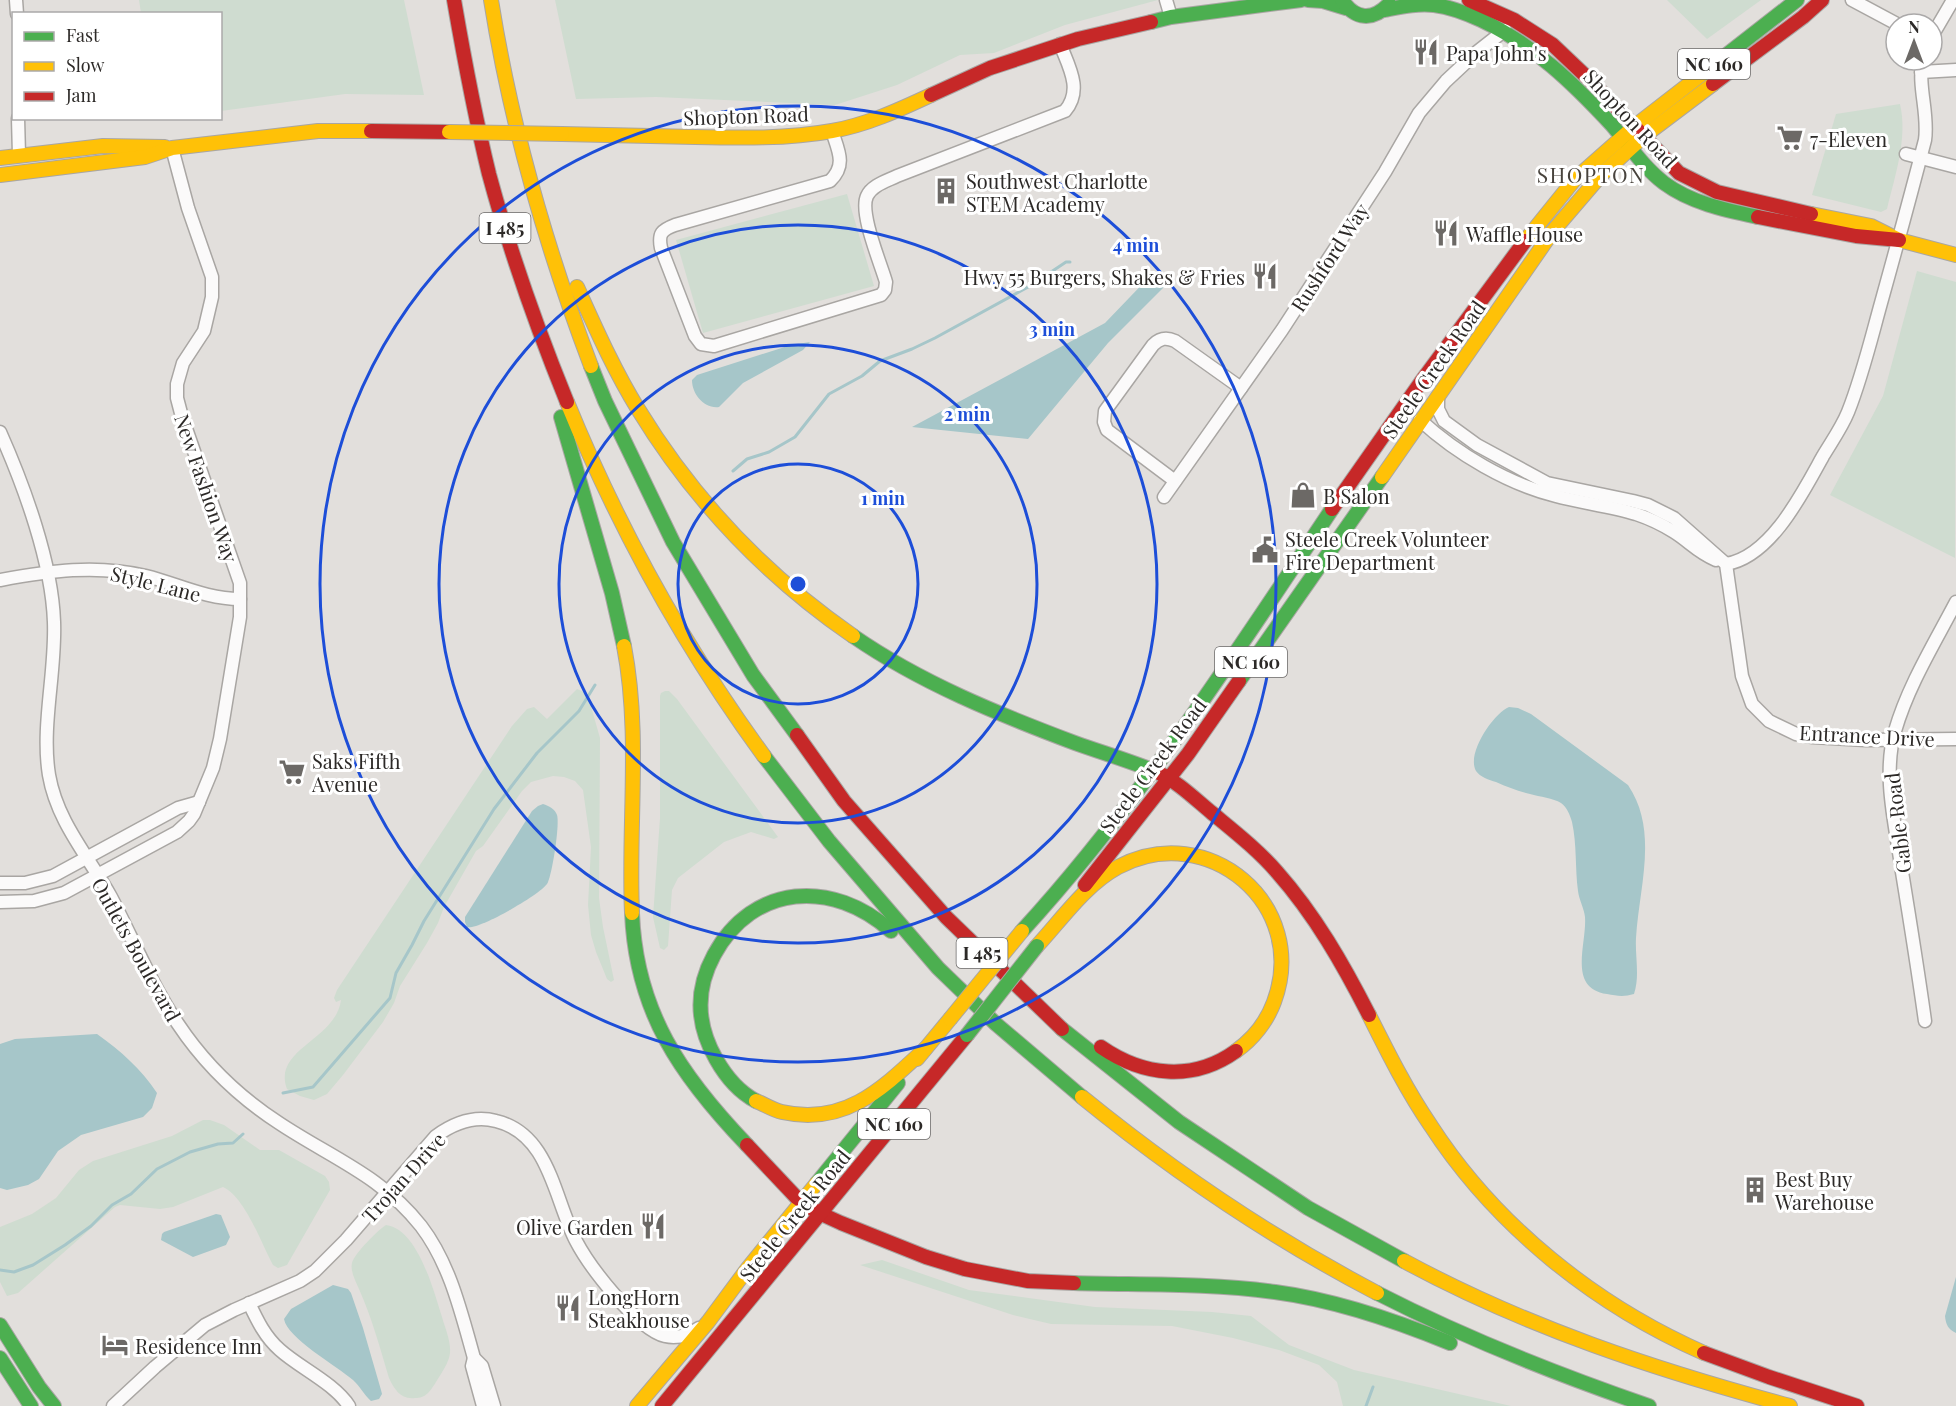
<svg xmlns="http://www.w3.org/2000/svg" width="1956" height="1406" font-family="'Playfair Display',serif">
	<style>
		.green { fill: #cfdcd0 }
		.water { fill: #a6c6c9 }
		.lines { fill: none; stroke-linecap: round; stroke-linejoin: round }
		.stream { stroke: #a6c6c9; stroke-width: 3 }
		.street-casing { stroke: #a9a6a3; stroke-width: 15 }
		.fast-casing { stroke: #a9a6a3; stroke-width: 16 }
		.slow-casing { stroke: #a9a6a3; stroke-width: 16 }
		.jam-casing { stroke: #a9a6a3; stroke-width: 16 }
		.street { stroke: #fbfafa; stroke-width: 12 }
		.fast { stroke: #4caf50; stroke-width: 14 }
		.slow { stroke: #ffc107; stroke-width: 14 }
		.jam { stroke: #c62828; stroke-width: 14 }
		.fast-bridge-casing { stroke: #a9a6a3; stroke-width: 16; stroke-linecap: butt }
		.slow-bridge-casing { stroke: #a9a6a3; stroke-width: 16; stroke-linecap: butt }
		.fast-bridge { stroke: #4caf50; stroke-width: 14 }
		.slow-bridge { stroke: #ffc107; stroke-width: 14 }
		.ring { fill: none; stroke: #1d4ed8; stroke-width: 3 }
		.labels { text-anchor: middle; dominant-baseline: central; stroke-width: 6; stroke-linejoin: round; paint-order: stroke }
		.shield { fill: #fff; stroke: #6b6968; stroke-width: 1.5 }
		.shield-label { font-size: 18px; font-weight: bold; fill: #2c2927 }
		.poi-label { font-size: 20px; fill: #2c2927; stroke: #fff; text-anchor: start }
		.street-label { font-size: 20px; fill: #2c2927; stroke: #fff }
		.neighbourhood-label { font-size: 21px; letter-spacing: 1.5px; fill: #48433d; stroke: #fff }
		.centre { fill: #1d4ed8; stroke: #fff; stroke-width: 3 }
		.ring-label { font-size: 18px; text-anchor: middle; font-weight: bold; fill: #1d4ed8; stroke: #fff; stroke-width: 6; stroke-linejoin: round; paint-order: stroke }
	</style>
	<rect width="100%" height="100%" fill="#e2dfdc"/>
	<g class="green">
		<path d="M139,0H404L424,95L345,94L221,111L220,14L141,13Z"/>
		<path d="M555,0H1158L1065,25L994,53L960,55L897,85L835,105L656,97L576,99Z"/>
		<path d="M1667,0H1761L1707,39Z"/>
		<path d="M1900,104C1908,138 1895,176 1887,209L1881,212L1812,195L1836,114Z"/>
		<path d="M847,194L874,286L703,333L676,240Z"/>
		<path d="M1917,271L1956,282L1955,558L1830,495L1883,396Z"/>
		<path d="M577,689L584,692L590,703L600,738L599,898L603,927L614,980L611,982L607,979L596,952L591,935L588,905L591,847L583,790L575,781L564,777L553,776L531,782L522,791L483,846L476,851L444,907L438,923L427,943L400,986L394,1003L383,1022L343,1075L327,1094L314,1100L300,1096L287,1089C272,1049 336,1040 341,1000L336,1002L334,998L337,990L512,726L527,709L534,707L547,719Z"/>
		<path d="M665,691H669L677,699L778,837L774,839L751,832L724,842L678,878L672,890L668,946L664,950L660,948L653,917L660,818V696L661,693Z"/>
		<path d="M203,1120H210L224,1125L260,1150H279L325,1176L329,1182L330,1190L287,1265L278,1268L273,1265C261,1243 245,1197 223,1187L173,1207L160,1209L120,1205L115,1207L18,1293L7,1296L0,1282V1227L32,1214L56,1198L79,1170L93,1161L172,1136Z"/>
		<path d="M386,1225C418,1229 434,1292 442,1317C445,1328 451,1341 450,1353C449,1361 445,1367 441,1374C437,1380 433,1388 428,1393C424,1397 420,1398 415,1398C401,1400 394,1389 389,1378C380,1348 372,1318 359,1289C356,1282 350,1271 352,1263C354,1254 379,1229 386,1225Z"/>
		<path d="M882,1260L969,1290L1095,1307L1212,1312L1251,1316L1289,1345L1354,1370L1511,1406H1343L1337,1382L1319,1365L1279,1350L1233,1338L1172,1326L1051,1324L1013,1315L860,1265Z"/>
	</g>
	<g class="water">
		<path d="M1154,272L1168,283L1108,343L1028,439L912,427L1105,323Z"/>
		<path d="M810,342L803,350L743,383L719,407C704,409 692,394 692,380L697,375L791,345Z"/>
		<path d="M1509,707L1518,708L1531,714L1628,785C1659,831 1639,887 1636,938C1635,957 1640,976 1634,994C1624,997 1617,996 1607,994C1567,988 1587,944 1585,917C1584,908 1579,900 1578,891C1575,869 1577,844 1572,822C1570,815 1567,807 1561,803C1553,798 1540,797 1530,794C1518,791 1507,787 1496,782C1489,780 1480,777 1476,771C1466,753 1494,713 1509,707Z"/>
		<path d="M543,804C549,806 555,809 557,815C560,824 552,876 547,884C539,895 479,930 467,927L465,922V917L532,811L538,806Z"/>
		<path d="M97,1034C121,1051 141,1069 157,1093L152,1108L143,1117L81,1135L58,1151L39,1179L28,1185L7,1190L0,1188V1044L15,1039Z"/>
		<path d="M216,1214L221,1215L230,1237L226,1245L193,1257L161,1240L162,1234L164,1232Z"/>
		<path d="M1956,1277V1333C1948,1329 1946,1325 1945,1316Z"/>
		<path d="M333,1285L348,1289L351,1293L363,1328L381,1390L382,1394L379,1399L371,1401C364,1395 360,1386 353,1380C337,1366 287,1338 284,1319L291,1309Z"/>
	</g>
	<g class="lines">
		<g class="stream">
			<path d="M733,471L747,459L769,452L795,437L829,394L862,376L880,361L912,349L935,338L1030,286L1066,262H1070"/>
			<path d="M283,1093L313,1087L390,998L396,973L412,945L424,921L494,809L537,753L579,711L595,685"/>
			<path d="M0,1270L14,1272L33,1265L65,1245L91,1226L112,1205L131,1194L157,1169L190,1152L218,1144L233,1143L243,1134"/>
			<path d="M1366,1406L1373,1387"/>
		</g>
		<g class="street-casing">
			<g id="street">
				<path d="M16,0L17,14"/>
				<path d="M1166,0L1171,17"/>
				<path d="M1852,0L1897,24"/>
				<path d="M1932,36L1953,0"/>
				<path d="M1921,72L1956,70"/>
				<path d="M18,118L19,155"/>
				<path d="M832,131C838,150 847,165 830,181L675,225C662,230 658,233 661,248L695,336L701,344L714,346L881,295L885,290L886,282C881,264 859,213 867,196C872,185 887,181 897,176L1065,111C1083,90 1069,67 1060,44"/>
				<path d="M1906,154L1956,167"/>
				<path d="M1438,396V409L1444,421L1477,445L1547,483L1633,501L1648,505L1674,518L1726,564L1742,676L1752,704L1769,721L1796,734L1813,737L1866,740L1956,739"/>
				<path d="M1420,420C1457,454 1508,484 1556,496C1582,503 1610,506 1636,514C1648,518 1663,525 1674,532C1690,542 1697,552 1716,560"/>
				<path d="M0,432C24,486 52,562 54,622C56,672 41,726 49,775C57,822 89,857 111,897C133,939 151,984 178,1024C204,1063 239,1097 279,1123C330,1157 382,1176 421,1226C450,1264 461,1312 474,1358L482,1366L494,1406"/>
				<path d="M1175,481L1107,430L1104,422L1105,411L1153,345C1160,338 1166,337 1175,341L1241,388"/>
				<path d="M1164,497L1282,330L1385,172L1419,113L1446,81L1477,52L1505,30"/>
				<path d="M1726,564C1771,557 1803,492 1823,456C1832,441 1842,427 1848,412C1862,377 1871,339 1881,303C1896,249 1911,194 1925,140C1929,113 1917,86 1923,60"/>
				<path d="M0,580C49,571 96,564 146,576C178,584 206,599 240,599"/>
				<path d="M0,883H25L53,876L178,808L199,802"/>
				<path d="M0,902L34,901L64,893L177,832L189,821L194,814L213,768L220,739L240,617V583L182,417L177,398V384L183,363L204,331L212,297V277L188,208L172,148"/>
				<path d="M1925,1021C1918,971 1910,921 1902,872C1896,827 1882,776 1895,731C1908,686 1934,644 1956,602"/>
				<path d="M249,1303C257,1320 265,1337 280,1350C300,1368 334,1383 349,1406"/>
				<path d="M474,1358L472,1366L483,1406"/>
				<path d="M113,1406L155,1367L205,1325L234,1310L300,1281L315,1271L346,1240L436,1136C454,1123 474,1115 496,1121C550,1134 554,1199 576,1241C589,1266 637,1329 665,1336C678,1339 689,1335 699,1328"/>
			</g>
		</g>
		<g class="fast-casing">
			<g id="fast">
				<path d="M1308,0L1323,1L1346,8"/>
				<path d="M1342,0C1355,20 1373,21 1389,4"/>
				<path d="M1384,10C1400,7 1417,3 1434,5C1450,7 1466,13 1481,20C1534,45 1573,83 1612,125C1629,145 1643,167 1664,183C1691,203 1725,210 1758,217"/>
				<path d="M1151,22L1171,17L1301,0"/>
				<path d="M1702,74L1797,0"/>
				<path d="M591,366L605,401L673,542L753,675L797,735"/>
				<path d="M561,417L612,593L624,646"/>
				<path d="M853,636C921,683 998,714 1075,743C1103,753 1130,761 1157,772"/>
				<path d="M1239,681L1382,477"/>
				<path d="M764,756L829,841L938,968L996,1024L1082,1097"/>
				<path d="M632,913C636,1012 681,1076 747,1145"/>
				<path d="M1022,931C1140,802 1235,654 1332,509"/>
				<path d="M1062,1029L1179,1122L1308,1208L1404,1261"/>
				<path d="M756,1101C739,1092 725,1075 716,1059C696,1024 695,990 714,955C753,883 833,879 891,931"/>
				<path d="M817,1183L898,1083"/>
				<path d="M1074,1283C1141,1285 1208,1283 1275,1292C1335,1300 1394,1320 1450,1343"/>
				<path d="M1377,1293C1465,1338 1556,1374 1649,1406"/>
				<path d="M0,1325L39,1387L54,1406"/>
				<path d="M0,1358L31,1406"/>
			</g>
		</g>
		<g class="slow-casing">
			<g id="slow">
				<path d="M491,0C511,126 546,247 591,366"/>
				<path d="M562,134C606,135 651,136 695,137C740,138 787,139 832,131C866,125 899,110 931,95"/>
				<path d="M0,158L103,146L165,147"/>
				<path d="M0,175L145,157L172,148L318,131H371"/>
				<path d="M1811,214L1871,226L1899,240L1956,255"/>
				<path d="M1525,241L1575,179L1635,126L1702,74"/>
				<path d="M577,287C596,329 614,370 638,409C693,499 766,576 853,636"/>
				<path d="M567,402C618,527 685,648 764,756"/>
				<path d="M1382,477L1553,231L1601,175L1644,136L1713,84"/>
				<path d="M624,646C641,734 628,824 632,913"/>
				<path d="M1037,946C1062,919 1085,885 1118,867C1208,819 1310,905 1274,1002C1267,1021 1253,1039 1236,1051"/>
				<path d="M1369,1015C1388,1053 1407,1091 1431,1126C1496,1226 1595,1305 1704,1353"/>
				<path d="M917,1059L950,1019"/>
				<path d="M1082,1097C1174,1172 1272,1238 1377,1293"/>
				<path d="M756,1101C764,1104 773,1110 782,1112C845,1126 882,1089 925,1049"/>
				<path d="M1404,1261C1526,1327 1656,1370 1790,1406"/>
				<path d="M637,1406L708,1322L748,1268L817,1183"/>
			</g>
		</g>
		<g class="jam-casing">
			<g id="jam">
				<path d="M454,0C464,58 475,117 489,174C510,252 537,328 567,402"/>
				<path d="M1469,0L1514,20L1553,45L1593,83L1679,173L1717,192L1811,214"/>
				<path d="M1713,84L1803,17L1822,0"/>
				<path d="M931,95L990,68L1078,39L1151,22"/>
				<path d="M371,131L449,132"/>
				<path d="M1758,217L1856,236L1899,240"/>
				<path d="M1332,509L1421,382L1525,241"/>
				<path d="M797,735L844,801L946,917L1062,1029"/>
				<path d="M1157,772C1178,782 1195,799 1212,813C1235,832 1258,850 1277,872C1315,915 1343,964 1369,1015"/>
				<path d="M1085,885L1188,754L1239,681"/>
				<path d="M1101,1047C1143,1076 1193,1082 1236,1051"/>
				<path d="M747,1145L796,1197L817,1212L841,1223L926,1257L965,1269L1028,1281L1074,1283"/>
				<path d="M1704,1353L1769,1377L1857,1406"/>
				<path d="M662,1406L967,1035"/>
			</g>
		</g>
		<use href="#street" class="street"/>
		<use href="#fast" class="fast"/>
		<use href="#slow" class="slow"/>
		<use href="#jam" class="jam"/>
		<g class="fast-bridge-casing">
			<path id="fast-bridge" d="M967,1035L1037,946"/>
		</g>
		<g class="slow-bridge-casing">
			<g id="slow-bridge">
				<path d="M449,132L562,134"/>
				<path d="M950,1019L1022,931"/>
			</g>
		</g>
		<use href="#fast-bridge" class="fast-bridge"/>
		<use href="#slow-bridge" class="slow-bridge"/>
	</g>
	<g class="ring">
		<circle cx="798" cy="584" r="120"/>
		<circle cx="798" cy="584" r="239"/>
		<circle cx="798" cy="584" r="359"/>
		<circle cx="798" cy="584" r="478"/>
	</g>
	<defs>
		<g id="restaurant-bare" transform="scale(2.07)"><path d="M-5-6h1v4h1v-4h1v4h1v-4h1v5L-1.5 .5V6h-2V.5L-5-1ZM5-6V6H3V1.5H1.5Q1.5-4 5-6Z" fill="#6c6966" stroke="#fff" stroke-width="2.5" paint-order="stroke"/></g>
		<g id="supermarket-bare" transform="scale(2.07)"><path d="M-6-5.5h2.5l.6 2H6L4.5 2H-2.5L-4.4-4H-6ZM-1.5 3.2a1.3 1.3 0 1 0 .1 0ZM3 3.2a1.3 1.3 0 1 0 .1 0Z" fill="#6c6966" stroke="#fff" stroke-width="2.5" paint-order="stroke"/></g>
		<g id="building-bare" transform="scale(2.07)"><path d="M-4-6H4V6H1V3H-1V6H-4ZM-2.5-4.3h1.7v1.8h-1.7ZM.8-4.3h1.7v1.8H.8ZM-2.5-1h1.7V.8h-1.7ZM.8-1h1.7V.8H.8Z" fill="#6c6966" stroke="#fff" stroke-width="2.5" paint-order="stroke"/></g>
		<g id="shop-bare" transform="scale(2.07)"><path d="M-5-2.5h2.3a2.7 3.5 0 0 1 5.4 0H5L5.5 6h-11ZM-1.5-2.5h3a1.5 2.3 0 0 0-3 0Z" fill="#6c6966" stroke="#fff" stroke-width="2.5" paint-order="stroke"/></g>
		<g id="civic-bare" transform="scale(2.07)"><path d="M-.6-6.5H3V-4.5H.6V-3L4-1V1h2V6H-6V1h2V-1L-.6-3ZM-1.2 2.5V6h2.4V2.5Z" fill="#6c6966" stroke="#fff" stroke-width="2.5" paint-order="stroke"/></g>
		<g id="hotel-bare" transform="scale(2.07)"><path d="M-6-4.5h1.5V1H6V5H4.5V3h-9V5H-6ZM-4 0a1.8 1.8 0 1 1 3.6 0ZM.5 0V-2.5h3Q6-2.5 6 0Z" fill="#6c6966" stroke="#fff" stroke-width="2.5" paint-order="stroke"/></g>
	</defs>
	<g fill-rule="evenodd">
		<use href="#restaurant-bare" x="1426" y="52"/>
		<use href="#supermarket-bare" x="1790" y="138"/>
		<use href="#building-bare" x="946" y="191"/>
		<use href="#restaurant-bare" x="1446" y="233"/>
		<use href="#restaurant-bare" x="1265" y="276"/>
		<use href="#shop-bare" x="1303" y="495"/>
		<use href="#civic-bare" x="1265" y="550"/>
		<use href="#supermarket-bare" x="292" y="772"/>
		<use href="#building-bare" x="1755" y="1190"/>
		<use href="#restaurant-bare" x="653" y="1226"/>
		<use href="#restaurant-bare" x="568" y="1308"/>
		<use href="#hotel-bare" x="115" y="1345"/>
	</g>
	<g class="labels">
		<g class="shield">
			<rect x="1678" y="49" width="72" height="30" rx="4.5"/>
			<rect x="479.5" y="213" width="51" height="30" rx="4.5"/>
			<rect x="1215" y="647" width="72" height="30" rx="4.5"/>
			<rect x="956.5" y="938" width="51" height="30" rx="4.5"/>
			<rect x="858" y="1109" width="72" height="30" rx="4.5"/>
		</g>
		<g class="shield-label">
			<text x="1714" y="64">NC 160</text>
			<text x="505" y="228">I 485</text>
			<text x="1251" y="662">NC 160</text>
			<text x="982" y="953">I 485</text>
			<text x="894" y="1124">NC 160</text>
		</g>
		<g class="poi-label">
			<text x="1446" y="52">Papa John's</text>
			<text x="1810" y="138">7-Eleven</text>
			<text x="966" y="180">Southwest Charlotte<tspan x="966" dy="23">STEM Academy</tspan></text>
			<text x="1466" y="233">Waffle House</text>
			<text x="1245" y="276" text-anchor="end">Hwy 55 Burgers, Shakes &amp; Fries</text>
			<text x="1323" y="495">B Salon</text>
			<text x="1285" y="538">Steele Creek Volunteer<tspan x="1285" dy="23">Fire Department</tspan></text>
			<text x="312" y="760">Saks Fifth<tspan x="312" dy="23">Avenue</tspan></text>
			<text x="1775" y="1178">Best Buy<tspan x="1775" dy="23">Warehouse</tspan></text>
			<text x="633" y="1226" text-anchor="end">Olive Garden</text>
			<text x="588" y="1296">LongHorn<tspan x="588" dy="23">Steakhouse</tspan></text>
			<text x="135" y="1345">Residence Inn</text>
		</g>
		<g class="street-label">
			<text transform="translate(746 115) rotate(-2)">Shopton Road</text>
			<text transform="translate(1631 118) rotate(47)">Shopton Road</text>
			<text transform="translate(1329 257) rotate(-57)">Rushford Way</text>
			<text transform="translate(1433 369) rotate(-55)">Steele Creek Road</text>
			<text transform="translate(207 488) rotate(71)">New Fashion Way</text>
			<text transform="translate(156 583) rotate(14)">Style Lane</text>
			<text transform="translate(1867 735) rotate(3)">Entrance Drive</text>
			<text transform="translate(1152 765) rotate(-53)">Steele Creek Road</text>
			<text transform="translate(1897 823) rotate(-97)">Gable Road</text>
			<text transform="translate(137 949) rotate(61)">Outlets Boulevard</text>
			<text transform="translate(403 1177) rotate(-48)">Trojan Drive</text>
			<text transform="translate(794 1215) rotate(-51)">Steele Creek Road</text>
		</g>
		<g class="neighbourhood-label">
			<text x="1591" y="174">SHOPTON</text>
		</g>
	</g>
	<circle cx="798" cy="584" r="9" class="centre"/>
	<g class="ring-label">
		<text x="1136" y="252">4 min</text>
		<text x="1052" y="336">3 min</text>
		<text x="967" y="421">2 min</text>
		<text x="883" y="505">1 min</text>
	</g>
	<rect x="12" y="12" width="210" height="108" fill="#ffffff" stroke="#aba9a9" stroke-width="1.5"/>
	<rect x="24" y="32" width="30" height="9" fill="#4caf50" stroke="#aba9a9" stroke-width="1.5"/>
	<text x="66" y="42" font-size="18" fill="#2c2927">Fast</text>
	<rect x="24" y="62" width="30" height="9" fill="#ffc107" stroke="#aba9a9" stroke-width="1.5"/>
	<text x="66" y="72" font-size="18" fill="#2c2927">Slow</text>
	<rect x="24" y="92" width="30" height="9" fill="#c62828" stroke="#aba9a9" stroke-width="1.5"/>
	<text x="66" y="102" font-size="18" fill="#2c2927">Jam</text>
	<g transform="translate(1914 42)"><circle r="28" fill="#ffffff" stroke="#aba9a9" stroke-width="1.5"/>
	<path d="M0-4.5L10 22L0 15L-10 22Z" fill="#6c6966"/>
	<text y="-9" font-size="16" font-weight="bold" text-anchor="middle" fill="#2c2927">N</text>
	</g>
</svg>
